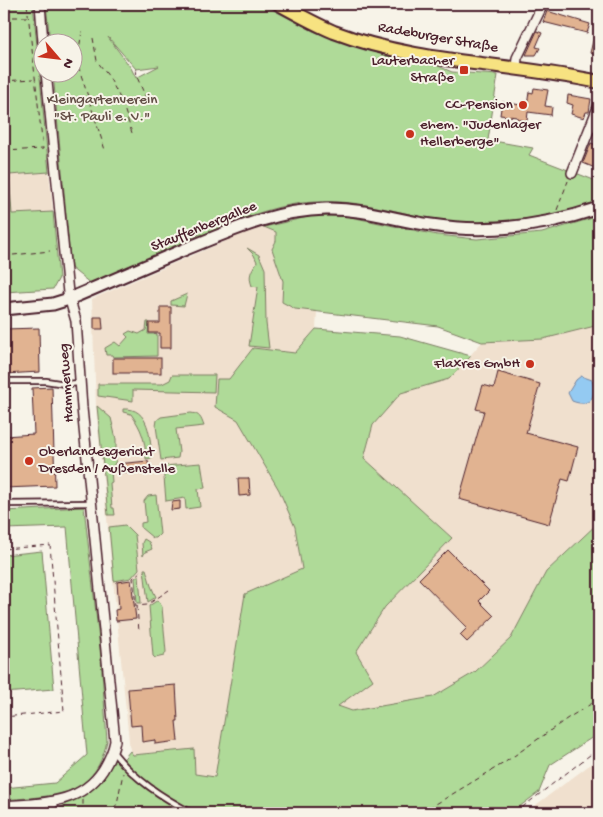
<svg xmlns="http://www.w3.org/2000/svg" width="603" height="817" font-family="'Gochi Hand',sans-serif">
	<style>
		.built { fill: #f0e0ce }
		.green { fill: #afda98; stroke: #7c7c62; fill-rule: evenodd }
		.water { fill: #94caf2; stroke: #7686a2 }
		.building { fill: #e1b391; stroke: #4a1f2b }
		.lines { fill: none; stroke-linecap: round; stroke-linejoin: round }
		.lane-casing { stroke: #4a1f2b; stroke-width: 8 }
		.street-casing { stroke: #4a1f2b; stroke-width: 12 }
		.secondary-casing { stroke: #4a1f2b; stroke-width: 15 }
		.primary-casing { stroke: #4a1f2b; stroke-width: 16 }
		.path { stroke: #4a1f2b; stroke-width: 1; stroke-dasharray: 5 4; stroke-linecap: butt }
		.lane { stroke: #f7f3e8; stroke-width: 4.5 }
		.street { stroke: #f7f3e8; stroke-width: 9 }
		.secondary { stroke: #f7f3e8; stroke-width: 11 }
		.primary { stroke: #f7e281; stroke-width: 12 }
		.poi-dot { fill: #c8321e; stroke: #f7f3e8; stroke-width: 2 }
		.labels { text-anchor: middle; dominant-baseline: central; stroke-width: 4; stroke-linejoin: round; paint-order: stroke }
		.street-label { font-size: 15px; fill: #4a1f2b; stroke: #f7f3e8 }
		.poi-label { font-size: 15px; fill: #4a1f2b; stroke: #f7f3e8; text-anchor: end }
		.park-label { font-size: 15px; fill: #634e46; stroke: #f7f3e8 }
	</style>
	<rect width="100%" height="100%" fill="#f7f3e8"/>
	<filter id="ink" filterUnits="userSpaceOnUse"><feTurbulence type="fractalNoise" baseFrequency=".02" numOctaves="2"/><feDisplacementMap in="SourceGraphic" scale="10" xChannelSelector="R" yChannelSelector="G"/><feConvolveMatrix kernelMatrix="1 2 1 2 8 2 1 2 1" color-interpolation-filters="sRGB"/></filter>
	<g filter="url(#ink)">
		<g class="built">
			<path d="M49,172L53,212L11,215L9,175Z"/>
			<path d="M264,227L276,232V241L272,249L283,281L282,302L295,309L317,312L316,329L295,353L254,348L229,379H217L215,407L238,420L279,490L295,527L302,569L245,594L215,777L195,774L194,749L133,755L130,751L96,407L92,299L251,230Z"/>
			<path d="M599,325V522L546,572L511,638L475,672L433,697L352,711L338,706L372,680L356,652L385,607L452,538L364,458L373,425L401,393L449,379L482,342L543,339Z"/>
			<path d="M599,758V813H525Z"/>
		</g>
		<g class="green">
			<path d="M4,4H33L49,172L9,175L12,214L53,212L59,278L53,289L4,292Z"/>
			<path d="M46,4H262L313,31L350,45L436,65L452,72L498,75L488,140L533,148L529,155L599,182V202C585,206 570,212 555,215C527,221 470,226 442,221C399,213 359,199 314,202C275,204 238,220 202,235H199L191,238L189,242L91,284L71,268L53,73L72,72V42H50ZM108,37L136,69L159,66L136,78L131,68Z"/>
			<path d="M312,216H346L437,235L477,239L542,233L599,216V325L543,339L482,342L438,326L295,309L282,302L283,281L272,249L276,241V232L264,227Z"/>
			<path d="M247,248L259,255L265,269L266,323L269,348L249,346L258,287L252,286C248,275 251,271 257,262L254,255Z"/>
			<path d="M187,294L184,306L171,305V301Z"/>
			<path d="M147,322H149L148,334H157V356L113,357L112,355H106L105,348L115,342L120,346L128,337L125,334L130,331L139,334L146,330Z"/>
			<path d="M316,329L400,336L471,356L449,379L401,393L373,425L364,458L452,538L385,607L356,652L373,680L338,706L352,711L433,697L475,672L511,638L546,572L599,522V733L550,765L539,792L511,813H54L90,785L113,752L121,762L130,751L133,755L194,749L195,774L215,777L245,594L302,569L295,527L279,490L238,420L215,407L217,379H229L253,348L295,353Z"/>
			<path d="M172,375H215L214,392L133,390V401L98,396V384H162L170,380Z"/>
			<path d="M97,406L111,418L116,439V461L111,470L112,482L110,483L112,508H114L115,515H108Z"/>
			<path d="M123,409C150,407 150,439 152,458L146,459C145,439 142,430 131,414L123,412Z"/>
			<path d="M191,413C200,414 201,418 204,426L176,429L179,452L178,458L161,460L156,426L157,420L161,417Z"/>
			<path d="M201,463L205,488L198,489L200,507L186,509L185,498L166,501L163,466Z"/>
			<path d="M156,495L160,534L156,538H153L141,528V523L146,522L144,501L148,496Z"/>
			<path d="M84,507L101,658L107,741C94,800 53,795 4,800V788L55,783L87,755L67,527L4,529V511Z"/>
			<path d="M125,525L135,535L139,569L131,578L114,581L109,527Z"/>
			<path d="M144,539L149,542L152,549L145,552L143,556L142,543Z"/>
			<path d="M42,551L54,689L4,693V555Z"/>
			<path d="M144,569H146L151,586L156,597L148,602Z"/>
			<path d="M139,575L141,603H137L135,578Z"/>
			<path d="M158,600L162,607L166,652L164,656L155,658L153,656L149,606Z"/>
		</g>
		<path class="water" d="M581,376L592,380C598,397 589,408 572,401L568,393L576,380Z"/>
		<g class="building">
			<path d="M547,11L590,24L587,33L543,22Z"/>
			<path d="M537,31L542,33L536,47L540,48L536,55H526Z"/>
			<path d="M593,41L599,43L597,55L590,53Z"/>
			<path d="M534,88L548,90L545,106L552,107L551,115L528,112L527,121L517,119V117L500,115L502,102L527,106L529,92L533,93Z"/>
			<path d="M568,95L591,99L589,112H586L584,118L571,114L573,105L567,103Z"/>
			<path d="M591,143L599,146L595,159L598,160L595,168L583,163Z"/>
			<path d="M160,307H171V348H160V333H149V323H160Z"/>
			<path d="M94,317H102L103,329H94Z"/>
			<path d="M39,328L40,372L4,374V329Z"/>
			<rect x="113" y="358" width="48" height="15"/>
			<path d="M498,372L540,384L526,433L578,447L569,481L562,479L549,524L459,499L484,411L476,409L483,385L494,388Z"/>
			<path d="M52,387L55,486L4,488V436L34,434L32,388Z"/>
			<path d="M148,461L149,470L118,473L117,464Z"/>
			<path d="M238,478H249L250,495L239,496Z"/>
			<path d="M180,501V509L171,510L172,502Z"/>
			<path d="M448,550L489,591L479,601L494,616L467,642L460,635L467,628L419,579Z"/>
			<path d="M131,580L136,619L116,621L115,610L119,609L117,582Z"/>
			<path d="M176,685L178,721H176L178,741L155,744V740L142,742L141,725L131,726L128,689Z"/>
		</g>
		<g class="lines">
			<g class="lane-casing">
				<g id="lane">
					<path d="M4,381H46L65,384L80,383"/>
					<path d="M4,504L91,503"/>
					<path d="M113,752C135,780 162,797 192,813"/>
					<path d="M45,813L57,803"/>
				</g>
			</g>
			<g class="street-casing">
				<g id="street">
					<path d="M40,4L43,42"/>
					<path d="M516,68L517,58L543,4"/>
					<path d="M572,173L599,105"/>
					<path d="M4,806C41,803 80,805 103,770C109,760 113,752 115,741L82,408L76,321L68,293L46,72"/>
				</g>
			</g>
			<g class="secondary-casing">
				<path id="secondary" d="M4,309L53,304L69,299C107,283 144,267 181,251C228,232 274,210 326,209C363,208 395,220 431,225C488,234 545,226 599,208"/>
			</g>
			<g class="primary-casing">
				<path id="primary" d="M279,4C297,14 315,24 334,32C418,64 512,63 599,82"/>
			</g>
			<g class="path">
				<path d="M27,4L43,149"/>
				<path d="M4,17H27"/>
				<path d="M82,31L77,62L105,150"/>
				<path d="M93,38L97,61L109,77L122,102L132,133"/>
				<path d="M136,69L137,77L149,105"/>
				<path d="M4,81L33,79"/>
				<path d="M4,151L43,149"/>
				<path d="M557,210L568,181"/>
				<path d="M4,256L50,251"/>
				<path d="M4,549L50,545L64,711L4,717"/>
				<path d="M141,571L133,578L136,606L147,605L169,590"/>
				<path d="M137,606L139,632"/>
				<path d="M80,813L83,807V799"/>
				<path d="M96,813L114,808L117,804L123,773"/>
				<path d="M421,813L504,763L568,718L599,699"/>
				<path d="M515,813L599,748"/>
			</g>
			<use href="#lane" class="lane"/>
			<use href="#street" class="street"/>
			<use href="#secondary" class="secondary"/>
			<use href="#primary" class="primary"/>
		</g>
	</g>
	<g class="poi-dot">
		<rect x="459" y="65" width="10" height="10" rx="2.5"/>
		<circle cx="523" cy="105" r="5"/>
		<circle cx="410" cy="134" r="5"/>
		<circle cx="530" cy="364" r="5"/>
		<circle cx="29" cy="461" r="5"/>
	</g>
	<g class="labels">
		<g class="street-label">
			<text transform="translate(438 38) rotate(10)">Radeburger Straße</text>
			<text transform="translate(204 227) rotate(-22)">Stauffenbergallee</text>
			<text transform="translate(67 383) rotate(-94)">Hammerweg</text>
		</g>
		<g class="poi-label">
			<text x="454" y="61">Lauterbacher<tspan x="454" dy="17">Straße</tspan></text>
			<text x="513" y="105">CC-Pension</text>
			<text x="420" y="125" text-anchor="start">ehem. "Judenlager<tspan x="420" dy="17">Hellerberge"</tspan></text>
			<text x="520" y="364">Flaxres GmbH</text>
			<text x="39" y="452" text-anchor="start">Oberlandesgericht<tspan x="39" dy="17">Dresden / Außenstelle</tspan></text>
		</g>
		<g class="park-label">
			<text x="102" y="100">Kleingartenverein<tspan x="102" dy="17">"St. Pauli e. V."</tspan></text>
		</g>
	</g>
	<rect width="603" height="817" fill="none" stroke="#f7f3e8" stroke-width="20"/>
	<rect x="10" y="10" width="583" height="797" fill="none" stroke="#4a1f2b" stroke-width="2" filter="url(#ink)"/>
	<g transform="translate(58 58) rotate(118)"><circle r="24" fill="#f7f3e8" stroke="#b29e9c"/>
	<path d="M0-4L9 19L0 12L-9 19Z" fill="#c8321e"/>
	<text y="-8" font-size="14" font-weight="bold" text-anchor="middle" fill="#4a1f2b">N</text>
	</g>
</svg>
